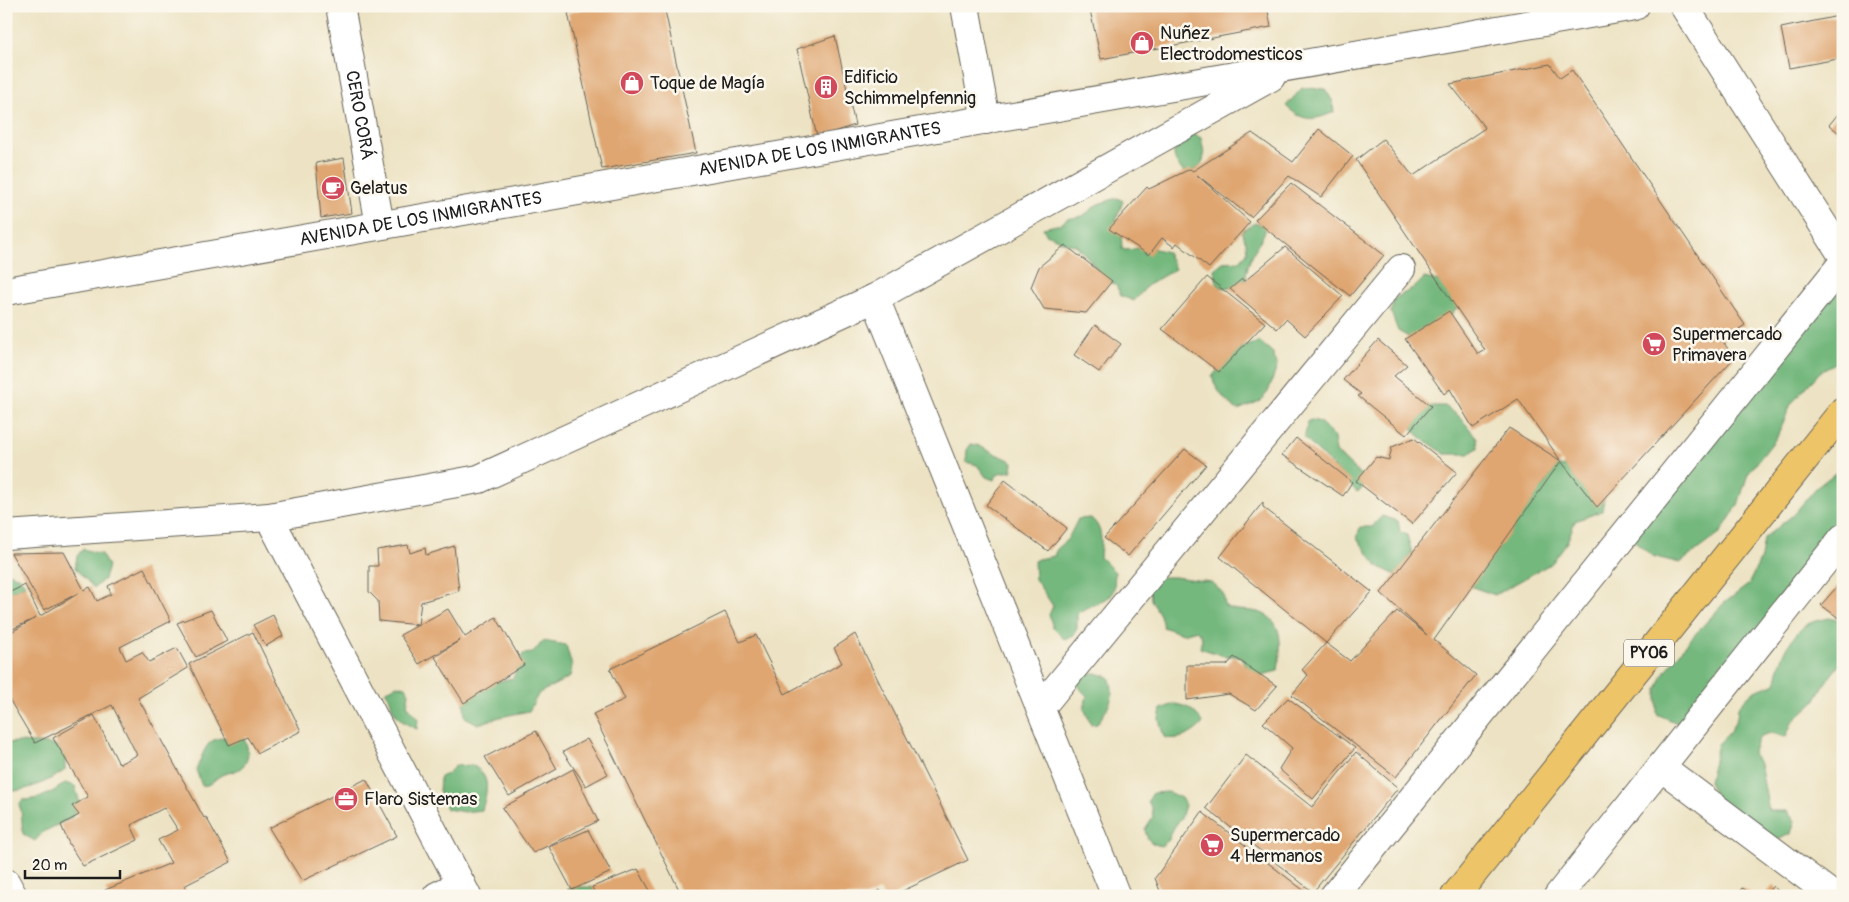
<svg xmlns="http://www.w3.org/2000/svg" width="1849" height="902" font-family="Pangolin,sans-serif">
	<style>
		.forest { fill: #74b87e; stroke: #486a4d }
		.building { fill: #dfa671 }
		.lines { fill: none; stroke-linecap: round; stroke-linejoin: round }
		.minor-casing { stroke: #656257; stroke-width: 30 }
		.highway-casing { stroke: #656257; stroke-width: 30 }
		.minor { stroke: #fff; stroke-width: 28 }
		.highway { stroke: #eec469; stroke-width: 28 }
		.labels { text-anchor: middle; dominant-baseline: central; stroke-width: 5; stroke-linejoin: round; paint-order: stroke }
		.shield { fill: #fbf7ec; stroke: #5f5e5a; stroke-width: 1 }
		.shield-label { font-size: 16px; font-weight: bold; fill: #1c1c1c }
		.poi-label { font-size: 18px; fill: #1c1c1c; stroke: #fbf7ec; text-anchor: start }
		.street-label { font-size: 18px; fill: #1c1c1c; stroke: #fbf7ec }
	</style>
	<rect width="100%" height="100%" fill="#fbf7ec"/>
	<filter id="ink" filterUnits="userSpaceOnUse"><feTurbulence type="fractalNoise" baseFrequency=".02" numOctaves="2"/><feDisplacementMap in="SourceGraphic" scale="10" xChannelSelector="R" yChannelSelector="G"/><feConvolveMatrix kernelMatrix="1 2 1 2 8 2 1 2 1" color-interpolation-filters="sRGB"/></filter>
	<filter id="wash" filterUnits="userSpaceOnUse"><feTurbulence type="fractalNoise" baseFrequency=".0096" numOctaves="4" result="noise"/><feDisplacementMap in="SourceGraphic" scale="20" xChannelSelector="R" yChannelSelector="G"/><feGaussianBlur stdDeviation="1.12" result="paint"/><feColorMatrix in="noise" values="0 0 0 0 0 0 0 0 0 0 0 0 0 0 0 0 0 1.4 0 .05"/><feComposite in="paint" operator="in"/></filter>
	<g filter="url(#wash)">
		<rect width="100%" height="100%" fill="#ede3c4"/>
		<g class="forest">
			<path d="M1302,88L1325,89L1332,100L1334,112C1314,121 1303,122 1286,106Z"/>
			<path d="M1192,133L1201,138C1206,160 1206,163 1187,175C1173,162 1173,158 1175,140Z"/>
			<path d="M1117,198L1123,201L1116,220L1121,229L1122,249C1128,251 1132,249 1138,248C1148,247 1157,249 1167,252L1175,269L1148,285L1134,301L1121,296L1116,285L1105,280L1089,259L1076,245C1063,244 1058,238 1046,234L1043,228L1061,224L1067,219L1083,216L1098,204Z"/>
			<path d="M1255,223L1267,227C1259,246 1246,259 1246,280L1232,287L1222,288L1217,284L1214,269L1223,262L1240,261L1247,253L1246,242L1241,231Z"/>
			<path d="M1424,278L1448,283L1462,301L1451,315L1414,340L1398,331L1391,312L1394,299L1415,287Z"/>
			<path d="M1843,279V360L1820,372L1791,404L1777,437L1748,474L1738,505L1721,532L1680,563L1652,556L1628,535Z"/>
			<path d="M1260,342L1273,353L1277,367L1268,392L1260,401L1238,410C1226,403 1217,391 1212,377L1230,354L1249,345Z"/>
			<path d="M1431,406H1445L1460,417L1477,438L1478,448L1468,454H1444C1434,445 1422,440 1413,430V420Z"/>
			<path d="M1312,420L1320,422L1327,429L1334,438L1336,452L1364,478L1362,489L1357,492L1336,469L1304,438L1308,421Z"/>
			<path d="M971,444C982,445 988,452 998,455C1003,457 1008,459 1013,462L1012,471L999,473L994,480L986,477L977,465L966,462L967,450Z"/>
			<path d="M1557,466L1570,467L1605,493L1602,511L1575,521L1567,542L1552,563L1495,595L1461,583L1523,501L1542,488Z"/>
			<path d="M1843,467V522L1825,550L1686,727L1657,714V689L1663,675L1687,643L1724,603L1748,585L1761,558L1764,538L1793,515L1816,488Z"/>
			<path d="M1382,516L1398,521L1400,532L1407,535L1412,553L1396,575L1377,566L1357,538L1360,527H1372Z"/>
			<path d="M1091,518C1104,529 1101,542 1100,557L1115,572L1114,588L1111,596L1077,613V628L1074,635L1064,639L1053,628L1049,615L1053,606L1035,579L1034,561L1038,559L1054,556C1058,543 1064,545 1069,537C1072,531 1075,525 1078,519Z"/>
			<path d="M83,549L101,554L108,566L104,579L94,588L75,568L77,556Z"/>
			<path d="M6,573C14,573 21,578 25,585L12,591L6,590Z"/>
			<path d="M1158,577H1175L1211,582L1223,593L1225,606C1233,611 1243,610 1252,611C1286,615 1281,646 1278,671L1248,678L1246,666L1240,656H1224L1200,648L1202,638L1197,630L1183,634L1163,627L1160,615L1151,600L1150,589Z"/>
			<path d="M1829,618L1843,621V660L1825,683L1815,701L1792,722L1786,737L1771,733L1760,736L1752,753L1760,764L1769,811H1787L1795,822L1791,833L1780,839L1759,837L1715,796L1709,781L1718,744L1728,734L1737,718L1738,707L1752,692L1776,683C1778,663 1789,637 1806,625C1812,621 1822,620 1829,618Z"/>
			<path d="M543,641L566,645L572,666L570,677L539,693L529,711L500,717L478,724L465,717L464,703L475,687L513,678L523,654L533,653Z"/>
			<path d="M1096,673L1109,677C1117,697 1108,708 1097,724L1091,725L1084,708L1087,696C1079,688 1076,685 1080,674Z"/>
			<path d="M397,685L406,687L409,693L407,705L418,718L417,729C408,725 397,720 393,709C389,700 392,700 385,691Z"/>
			<path d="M1174,704C1188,705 1195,711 1203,723C1194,734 1178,742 1164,737L1159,719L1161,709Z"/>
			<path d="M231,735L243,737C250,749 251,765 235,771C230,773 224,773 220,776C212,781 212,785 202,786L196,770C200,762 204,746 212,741C217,738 225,738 231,735Z"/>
			<path d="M18,742C28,743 56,742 62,750C66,755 65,764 65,770C52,780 23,793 6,791V743Z"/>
			<path d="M472,765C492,776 487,791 482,810L464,812L447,809L439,791L440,777L447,774L455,766Z"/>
			<path d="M65,783L75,786L79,800L76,811L71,818L43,832L35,841L23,834L21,810L19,805L22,800C39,800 53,793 65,783Z"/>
			<path d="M1168,792L1181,798L1185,805L1181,818L1170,833L1169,840L1161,846C1150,843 1147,841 1145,829L1153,817L1152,809L1148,801L1153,793Z"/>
			<path d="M578,887H592L595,896H567L568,889Z"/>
		</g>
		<g id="blocks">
			<g class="building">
				<path d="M595,6H664L696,153L602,169L568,13Z"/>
				<path d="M1089,6H1267L1271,27L1101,59Z"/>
				<path d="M1843,15V58L1789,68L1781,28Z"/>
				<path d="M835,36L855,125L817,137L797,49Z"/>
				<path d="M1550,64L1560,78L1572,70L1745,325L1722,340L1734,358L1597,507L1561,461L1434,640L1476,675L1396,777L1292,695L1308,675L1302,670L1326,643L1350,661L1397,611L1427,635L1381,593L1509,428L1561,461L1518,399L1473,428L1450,389L1444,394L1405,339L1449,311L1478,354L1485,350L1356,160L1383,139L1413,176L1485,128L1450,84Z"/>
				<path d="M1843,108V136L1829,125Z"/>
				<path d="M1319,129L1353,156L1321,197L1289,176L1251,217L1197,175L1250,222L1209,268L1177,243L1174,247L1162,238L1149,255L1109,229L1147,187L1149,189L1190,169L1193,171L1252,133L1293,162Z"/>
				<path d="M344,158L352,213L321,218L316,163Z"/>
				<path d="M1291,183L1384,255L1350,296L1255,220Z"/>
				<path d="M1065,245L1112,281L1086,313L1044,309L1031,287L1039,267Z"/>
				<path d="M1285,247L1343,296L1305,336L1286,319L1277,329L1230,289L1242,279L1244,281L1246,280Z"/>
				<path d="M1207,277L1265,323L1219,372L1162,329Z"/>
				<path d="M1095,325L1121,344L1099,372L1074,355Z"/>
				<path d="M1378,340L1407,365L1394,376L1431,406L1406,435L1358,396L1361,394L1343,380Z"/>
				<path d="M1296,438L1352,482L1343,496L1282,455Z"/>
				<path d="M1414,438L1457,472L1412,524L1356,481L1376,457L1389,460L1392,447Z"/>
				<path d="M1185,449L1206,465L1128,556L1104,538Z"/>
				<path d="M1005,480L1067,528L1048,551L986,505Z"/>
				<path d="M1263,502V507L1372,592L1326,643L1220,557Z"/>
				<path d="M408,545L410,553L425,548L426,555L454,546L459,591L421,602L418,625L379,621L378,601L369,592V566H378L377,550Z"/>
				<path d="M64,552L84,590L90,587L97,601L111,594L108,586L144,568L171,621L120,647L126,660L142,652L149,662L177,648L188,668L138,698L204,818L206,817L231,862L184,886L189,896H109L105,890L171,863L158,840L178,830L164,808L131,825L138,840L83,866L69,844L61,825L79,815L72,806L88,797L53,738L94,715L119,764L137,755L112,705L35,743L6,694V635L36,618L6,632V594L25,585L40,616L79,593L44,610L11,553Z"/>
				<path d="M1843,580V621L1821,605Z"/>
				<path d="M448,609L465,637L496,617L524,665L464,703L435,657L460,640L419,664L400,635Z"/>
				<path d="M211,610L227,641L196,657L177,623Z"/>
				<path d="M725,612L740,642L756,635L785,694L842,663L834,648L855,634L968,860L892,896H883L880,890L868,896H682L593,714L625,699L610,669Z"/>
				<path d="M273,615L283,636L266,646L253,625Z"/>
				<path d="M253,632L301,731L258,753L248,737L229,745L189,664Z"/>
				<path d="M1234,657L1277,686L1256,710L1229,694L1187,700V665H1227Z"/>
				<path d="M1288,698L1355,748L1313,799L1279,769L1292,748L1263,723Z"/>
				<path d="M536,731L557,769L509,796L485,757Z"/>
				<path d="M587,739L608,774L586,786L563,752Z"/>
				<path d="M1356,752L1398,788L1313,892L1206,808L1246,755L1312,807Z"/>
				<path d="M573,769L598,821L533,853L502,808Z"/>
				<path d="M366,779L397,836L302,881L269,828Z"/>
				<path d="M1202,812L1307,893L1305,896H1162L1155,878Z"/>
				<path d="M588,830L611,872L572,890L549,847Z"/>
				<path d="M638,869L653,896H596L592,887Z"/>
				<path d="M1773,886L1784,896H1764Z"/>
				<path d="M1742,888L1756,896H1737Z"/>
			</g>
		</g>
	</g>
	<g filter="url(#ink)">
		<use href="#blocks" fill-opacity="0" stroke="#656257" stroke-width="1"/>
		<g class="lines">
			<g class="minor-casing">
				<g id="minor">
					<path id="s1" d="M340,6L380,225"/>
					<path d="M965,6L986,120"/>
					<path d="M1684,6L1843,256"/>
					<path id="s2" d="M6,291L1635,6"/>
					<path d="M875,298L1116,896"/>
					<path d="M269,517L467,896"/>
					<path d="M6,535L269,517L479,479L875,298L1271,77"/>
					<path d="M1041,707L1401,269"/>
					<path d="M1661,767L1833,896"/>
					<path d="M6,883L13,896"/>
					<path d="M437,896L461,884"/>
					<path d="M1334,896L1843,263"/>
					<path d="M1558,896L1843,538"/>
				</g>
			</g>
			<g class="highway-casing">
				<path id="highway" d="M1455,896L1843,411"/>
			</g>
			<use href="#minor" class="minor"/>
			<use href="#highway" class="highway"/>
		</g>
	</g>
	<defs>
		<g id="shop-disc" transform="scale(1.25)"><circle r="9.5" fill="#d1495b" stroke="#fbf7ec"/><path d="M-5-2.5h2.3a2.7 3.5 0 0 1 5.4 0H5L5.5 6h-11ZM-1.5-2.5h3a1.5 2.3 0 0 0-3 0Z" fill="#fff"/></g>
		<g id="building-disc" transform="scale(1.25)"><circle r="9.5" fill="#d1495b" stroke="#fbf7ec"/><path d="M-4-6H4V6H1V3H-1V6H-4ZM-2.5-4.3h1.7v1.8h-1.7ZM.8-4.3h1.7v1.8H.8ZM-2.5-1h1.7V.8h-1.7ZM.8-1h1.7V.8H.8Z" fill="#fff"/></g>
		<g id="cafe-disc" transform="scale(1.25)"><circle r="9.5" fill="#d1495b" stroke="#fbf7ec"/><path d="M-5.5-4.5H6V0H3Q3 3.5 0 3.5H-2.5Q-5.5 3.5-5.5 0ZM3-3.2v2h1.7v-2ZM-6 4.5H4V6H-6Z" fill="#fff"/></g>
		<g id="supermarket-disc" transform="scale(1.25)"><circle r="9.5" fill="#d1495b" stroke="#fbf7ec"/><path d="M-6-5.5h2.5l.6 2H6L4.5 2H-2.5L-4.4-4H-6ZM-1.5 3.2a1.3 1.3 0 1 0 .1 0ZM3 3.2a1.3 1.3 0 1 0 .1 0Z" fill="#fff"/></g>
		<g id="office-disc" transform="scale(1.25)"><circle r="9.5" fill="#d1495b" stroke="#fbf7ec"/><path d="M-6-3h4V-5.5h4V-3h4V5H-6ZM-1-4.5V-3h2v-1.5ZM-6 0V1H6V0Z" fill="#fff"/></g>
	</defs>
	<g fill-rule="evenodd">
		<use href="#shop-disc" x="1142" y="43"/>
		<use href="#shop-disc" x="632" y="83"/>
		<use href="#building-disc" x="826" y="87"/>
		<use href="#cafe-disc" x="333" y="188"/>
		<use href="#supermarket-disc" x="1654" y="344"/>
		<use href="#office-disc" x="346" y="799"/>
		<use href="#supermarket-disc" x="1212" y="845"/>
	</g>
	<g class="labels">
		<rect class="shield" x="1624" y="639.5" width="50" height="27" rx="4"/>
		<g class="shield-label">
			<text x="1649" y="653">PY06</text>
		</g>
		<g class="poi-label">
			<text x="1160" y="33">Nuñez<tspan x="1160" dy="21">Electrodomesticos</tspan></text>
			<text x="844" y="77">Edificio<tspan x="844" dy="21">Schimmelpfennig</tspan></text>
			<text x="650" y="83">Toque de Magía</text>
			<text x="350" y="188">Gelatus</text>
			<text x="1672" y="334">Supermercado<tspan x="1672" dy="21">Primavera</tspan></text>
			<text x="364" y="799">Flaro Sistemas</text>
			<text x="1230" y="835">Supermercado<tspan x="1230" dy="21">4 Hermanos</tspan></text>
		</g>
		<g class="street-label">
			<text stroke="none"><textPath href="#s1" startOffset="111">CERO CORÁ</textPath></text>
			<text stroke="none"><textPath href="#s2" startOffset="826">AVENIDA DE LOS INMIGRANTES</textPath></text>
			<text stroke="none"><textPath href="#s2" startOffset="421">AVENIDA DE LOS INMIGRANTES</textPath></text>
		</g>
	</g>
	<rect width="1849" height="902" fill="none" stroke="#fbf7ec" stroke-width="25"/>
	<path d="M25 870v8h95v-8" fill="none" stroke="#1c1c1c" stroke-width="2.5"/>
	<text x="32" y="870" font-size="15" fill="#1c1c1c" stroke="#fbf7ec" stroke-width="4" paint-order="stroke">20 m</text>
</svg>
